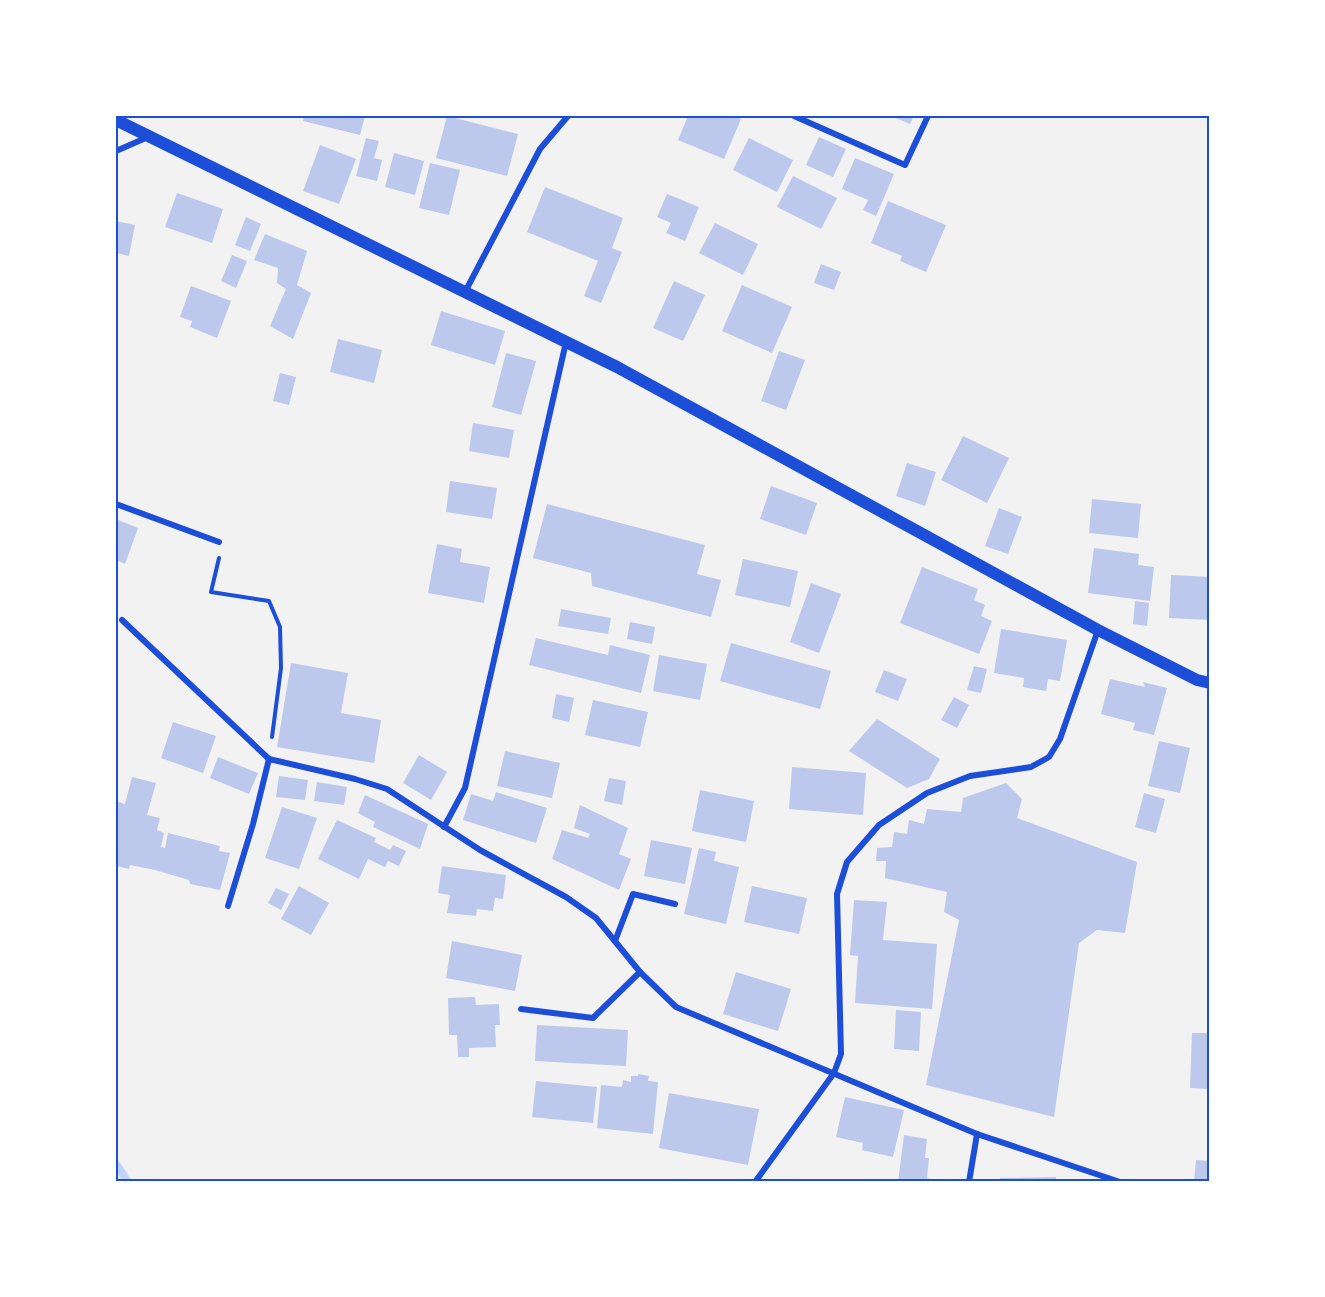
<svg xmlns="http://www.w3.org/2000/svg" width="1325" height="1297" font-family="Barlow,sans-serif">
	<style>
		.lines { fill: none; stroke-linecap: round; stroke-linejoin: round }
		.stream { stroke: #bfd3fe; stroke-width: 8 }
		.building { fill: #bdc9ec }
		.path { stroke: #1d4ed8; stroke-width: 4 }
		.minor { stroke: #1d4ed8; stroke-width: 6 }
		.secondary { stroke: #1d4ed8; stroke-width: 12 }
		.neatline { fill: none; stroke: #1d4ed8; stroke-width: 2 }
	</style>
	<rect width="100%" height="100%" fill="#f2f2f2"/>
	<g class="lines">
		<path class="stream" d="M116,1164L128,1182"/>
	</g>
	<g class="building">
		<path d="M304,116H365L360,135L303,121Z"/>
		<path d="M447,116L518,134L507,176L436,158Z"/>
		<path d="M688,116H733L741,119L724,159L678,140Z"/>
		<path d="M891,116H914L910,124Z"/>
		<path d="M819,137L846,149L833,177L806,165Z"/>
		<path d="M366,138L379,141L374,158L382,160L377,181L356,176Z"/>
		<path d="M749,138L793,160L777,192L733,170Z"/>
		<path d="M320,145L356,159L339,204L303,191Z"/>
		<path d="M394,153L424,161L415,195L385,187Z"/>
		<path d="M855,158L894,174L876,216L863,210L868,200L842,189Z"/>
		<path d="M430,163L460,170L449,215L419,208Z"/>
		<path d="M793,176L837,198L821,229L777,207Z"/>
		<path d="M545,187L623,218L612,248L622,252L601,303L584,296L598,261L527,232Z"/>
		<path d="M177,193L223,209L212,243L165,227Z"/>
		<path d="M667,194L699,207L685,241L666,233L671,223L657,217Z"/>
		<path d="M888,201L946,225L926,272L900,261L902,256L871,243Z"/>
		<path d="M246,217L261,224L250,251L235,245Z"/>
		<path d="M116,221L135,225L129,256L116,253Z"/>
		<path d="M715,223L758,244L743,275L699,253Z"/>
		<path d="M265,234L307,251L297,285L311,293L293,339L270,326L286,289L277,283L278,268L254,260Z"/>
		<path d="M232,255L247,261L236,288L221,281Z"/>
		<path d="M821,264L841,272L834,290L814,283Z"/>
		<path d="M674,281L705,295L683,341L653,328Z"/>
		<path d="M742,285L792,307L772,353L722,331Z"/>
		<path d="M191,286L231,301L217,338L190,327L192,321L180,317Z"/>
		<path d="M441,311L505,331L495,365L431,345Z"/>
		<path d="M338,339L382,350L374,383L330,372Z"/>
		<path d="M779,351L805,360L786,410L761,401Z"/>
		<path d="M506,353L536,361L521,415L492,407Z"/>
		<path d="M280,373L296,377L289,405L273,401Z"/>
		<path d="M473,423L514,430L509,458L469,451Z"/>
		<path d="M963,436L1009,458L987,503L941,480Z"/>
		<path d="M907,463L936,472L925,506L896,496Z"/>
		<path d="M450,481L497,488L492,519L446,512Z"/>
		<path d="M771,486L817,503L806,535L760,519Z"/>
		<path d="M1092,499L1141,504L1138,538L1089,533Z"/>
		<path d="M547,504L705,545L697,574L721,580L711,617L592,586L591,573L533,558Z"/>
		<path d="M999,508L1022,517L1008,554L985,546Z"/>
		<path d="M116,519L138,528L125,564L116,560Z"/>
		<path d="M437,544L462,549L460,562L490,567L484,603L428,593Z"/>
		<path d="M1094,548L1139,554L1138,565L1154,567L1150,601L1088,593Z"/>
		<path d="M743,559L798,571L790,607L735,595Z"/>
		<path d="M922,567L978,589L974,600L985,605L981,616L992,621L979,654L900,623Z"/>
		<path d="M1171,575L1210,577V620L1169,618Z"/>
		<path d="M811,583L841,594L819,653L790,642Z"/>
		<path d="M1135,601L1149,603L1147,626L1133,624Z"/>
		<path d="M561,609L611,618L608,634L558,626Z"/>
		<path d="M630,622L655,627L652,644L627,639Z"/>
		<path d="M1001,629L1067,640L1060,681L1048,679L1046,691L1023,687L1024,678L994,673Z"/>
		<path d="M536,638L608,655L610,645L650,655L641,693L529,665Z"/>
		<path d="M731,643L831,671L820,709L720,681Z"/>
		<path d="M659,655L707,664L700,700L653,691Z"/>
		<path d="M291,663L348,673L341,713L381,720L374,763L277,747Z"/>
		<path d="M974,666L987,669L981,693L967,690Z"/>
		<path d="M884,670L907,679L898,701L875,692Z"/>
		<path d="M1110,679L1145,687L1143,682L1167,688L1154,735L1133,730L1135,723L1101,714Z"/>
		<path d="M556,694L574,698L569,722L552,718Z"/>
		<path d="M954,697L969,705L957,728L941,720Z"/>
		<path d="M593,700L648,712L640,747L585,735Z"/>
		<path d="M877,719L940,759L929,779L907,788L849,751Z"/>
		<path d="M173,722L216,736L203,773L161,758Z"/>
		<path d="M1159,741L1190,748L1180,793L1148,786Z"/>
		<path d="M505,751L560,763L552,798L497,786Z"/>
		<path d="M419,755L447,772L431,800L403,783Z"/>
		<path d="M218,757L258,773L249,794L210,778Z"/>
		<path d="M792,767L866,773L863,815L789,809Z"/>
		<path d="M279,776L308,780L305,800L276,797Z"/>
		<path d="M132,777L156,783L147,815L160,818L157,830L164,833L161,847L165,848L168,833L220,846L219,851L230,853L220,890L190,884L189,880L155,870L130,865L129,869L116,866V801L125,804Z"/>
		<path d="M609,778L626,781L622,805L604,801Z"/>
		<path d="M317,782L347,787L344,805L314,801Z"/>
		<path d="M1006,783L1022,799L1017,818L1137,862L1125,933L1097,930L1079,943L1054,1117L926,1085L959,920L944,912L947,892L885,878L886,861H876L877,848L892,847L894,832L907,834L909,820L924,824L927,809L961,812L963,798Z"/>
		<path d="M700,790L754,801L746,842L692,831Z"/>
		<path d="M496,792L547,808L536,843L463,820L471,794L493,801Z"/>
		<path d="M1144,793L1165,799L1156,833L1135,827Z"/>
		<path d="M365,795L428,824L420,849L373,827L375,822L358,813Z"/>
		<path d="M580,805L628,828L619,854L631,859L619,890L552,859L562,830L588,838L590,834L574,828Z"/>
		<path d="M282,807L317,818L299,869L265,858Z"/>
		<path d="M337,820L376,838L374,842L390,850L393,845L406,851L399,866L388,861L385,867L368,859L359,879L318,859Z"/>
		<path d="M651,840L692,848L685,884L644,876Z"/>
		<path d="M699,848L716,852L714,861L739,867L726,924L684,914Z"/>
		<path d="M442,866L506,875L503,899L495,898L493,911L477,909L476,916L447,913L450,895L438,893Z"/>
		<path d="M299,886L329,903L311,935L281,919Z"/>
		<path d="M752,886L807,898L799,934L744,922Z"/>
		<path d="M276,888L289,894L281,910L268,903Z"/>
		<path d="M854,900L887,902L883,940L937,944L932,1009L855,1003L858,956L850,955Z"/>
		<path d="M452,941L522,955L515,991L446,978Z"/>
		<path d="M736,972L791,989L778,1031L723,1014Z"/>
		<path d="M475,997L476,1005L499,1004L500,1025H495L496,1047L469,1048V1057H458L457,1035H449L448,998Z"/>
		<path d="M896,1010L921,1012L919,1051L894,1049Z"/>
		<path d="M537,1025L628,1030L626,1066L535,1061Z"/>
		<path d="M1192,1033H1210V1089L1190,1088Z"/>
		<path d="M638,1074L649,1076L648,1081L658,1082L653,1134L597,1128L601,1085L622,1087L623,1080L631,1082V1076H638Z"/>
		<path d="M536,1081L597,1087L593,1123L532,1117Z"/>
		<path d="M669,1093L759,1109L748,1165L659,1148Z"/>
		<path d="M845,1097L904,1110L893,1157L862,1150L863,1143L836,1137Z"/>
		<path d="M904,1135L927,1139L925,1158H929L927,1178L939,1182H898Z"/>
		<path d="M1196,1160L1210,1161V1182H1194Z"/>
		<path d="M1056,1177V1182H1000V1178Z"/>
	</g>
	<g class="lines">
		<path class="path" d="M219,558L211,592L269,601L280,627L281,668L272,737"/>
		<g class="minor">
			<path d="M794,116L905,165L928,116"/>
			<path d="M116,151L148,137"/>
			<path d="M465,292L540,149L568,116"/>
			<path d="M116,504L219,542"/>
			<path d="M122,620L269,759L355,779L387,789L480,850L566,897L596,918L640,972L676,1007L977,1134L1120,1182"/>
			<path d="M444,827L465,788L566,342"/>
			<path d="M228,906L253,824L269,759"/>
			<path d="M615,941L633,894L675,904"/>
			<path d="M521,1009L593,1018L640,972"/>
			<path d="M755,1182L834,1073L841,1054L837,894L847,862L879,825L927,793L970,776L1031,767L1049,757L1060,739L1098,630"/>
			<path d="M969,1182L977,1134"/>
		</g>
		<path class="secondary" d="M116,120L617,367L1098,630L1197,680L1210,683"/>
	</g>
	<rect width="1325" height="1297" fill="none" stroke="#ffffff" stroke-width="234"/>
	<rect x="117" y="117" width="1091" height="1063" class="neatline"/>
</svg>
